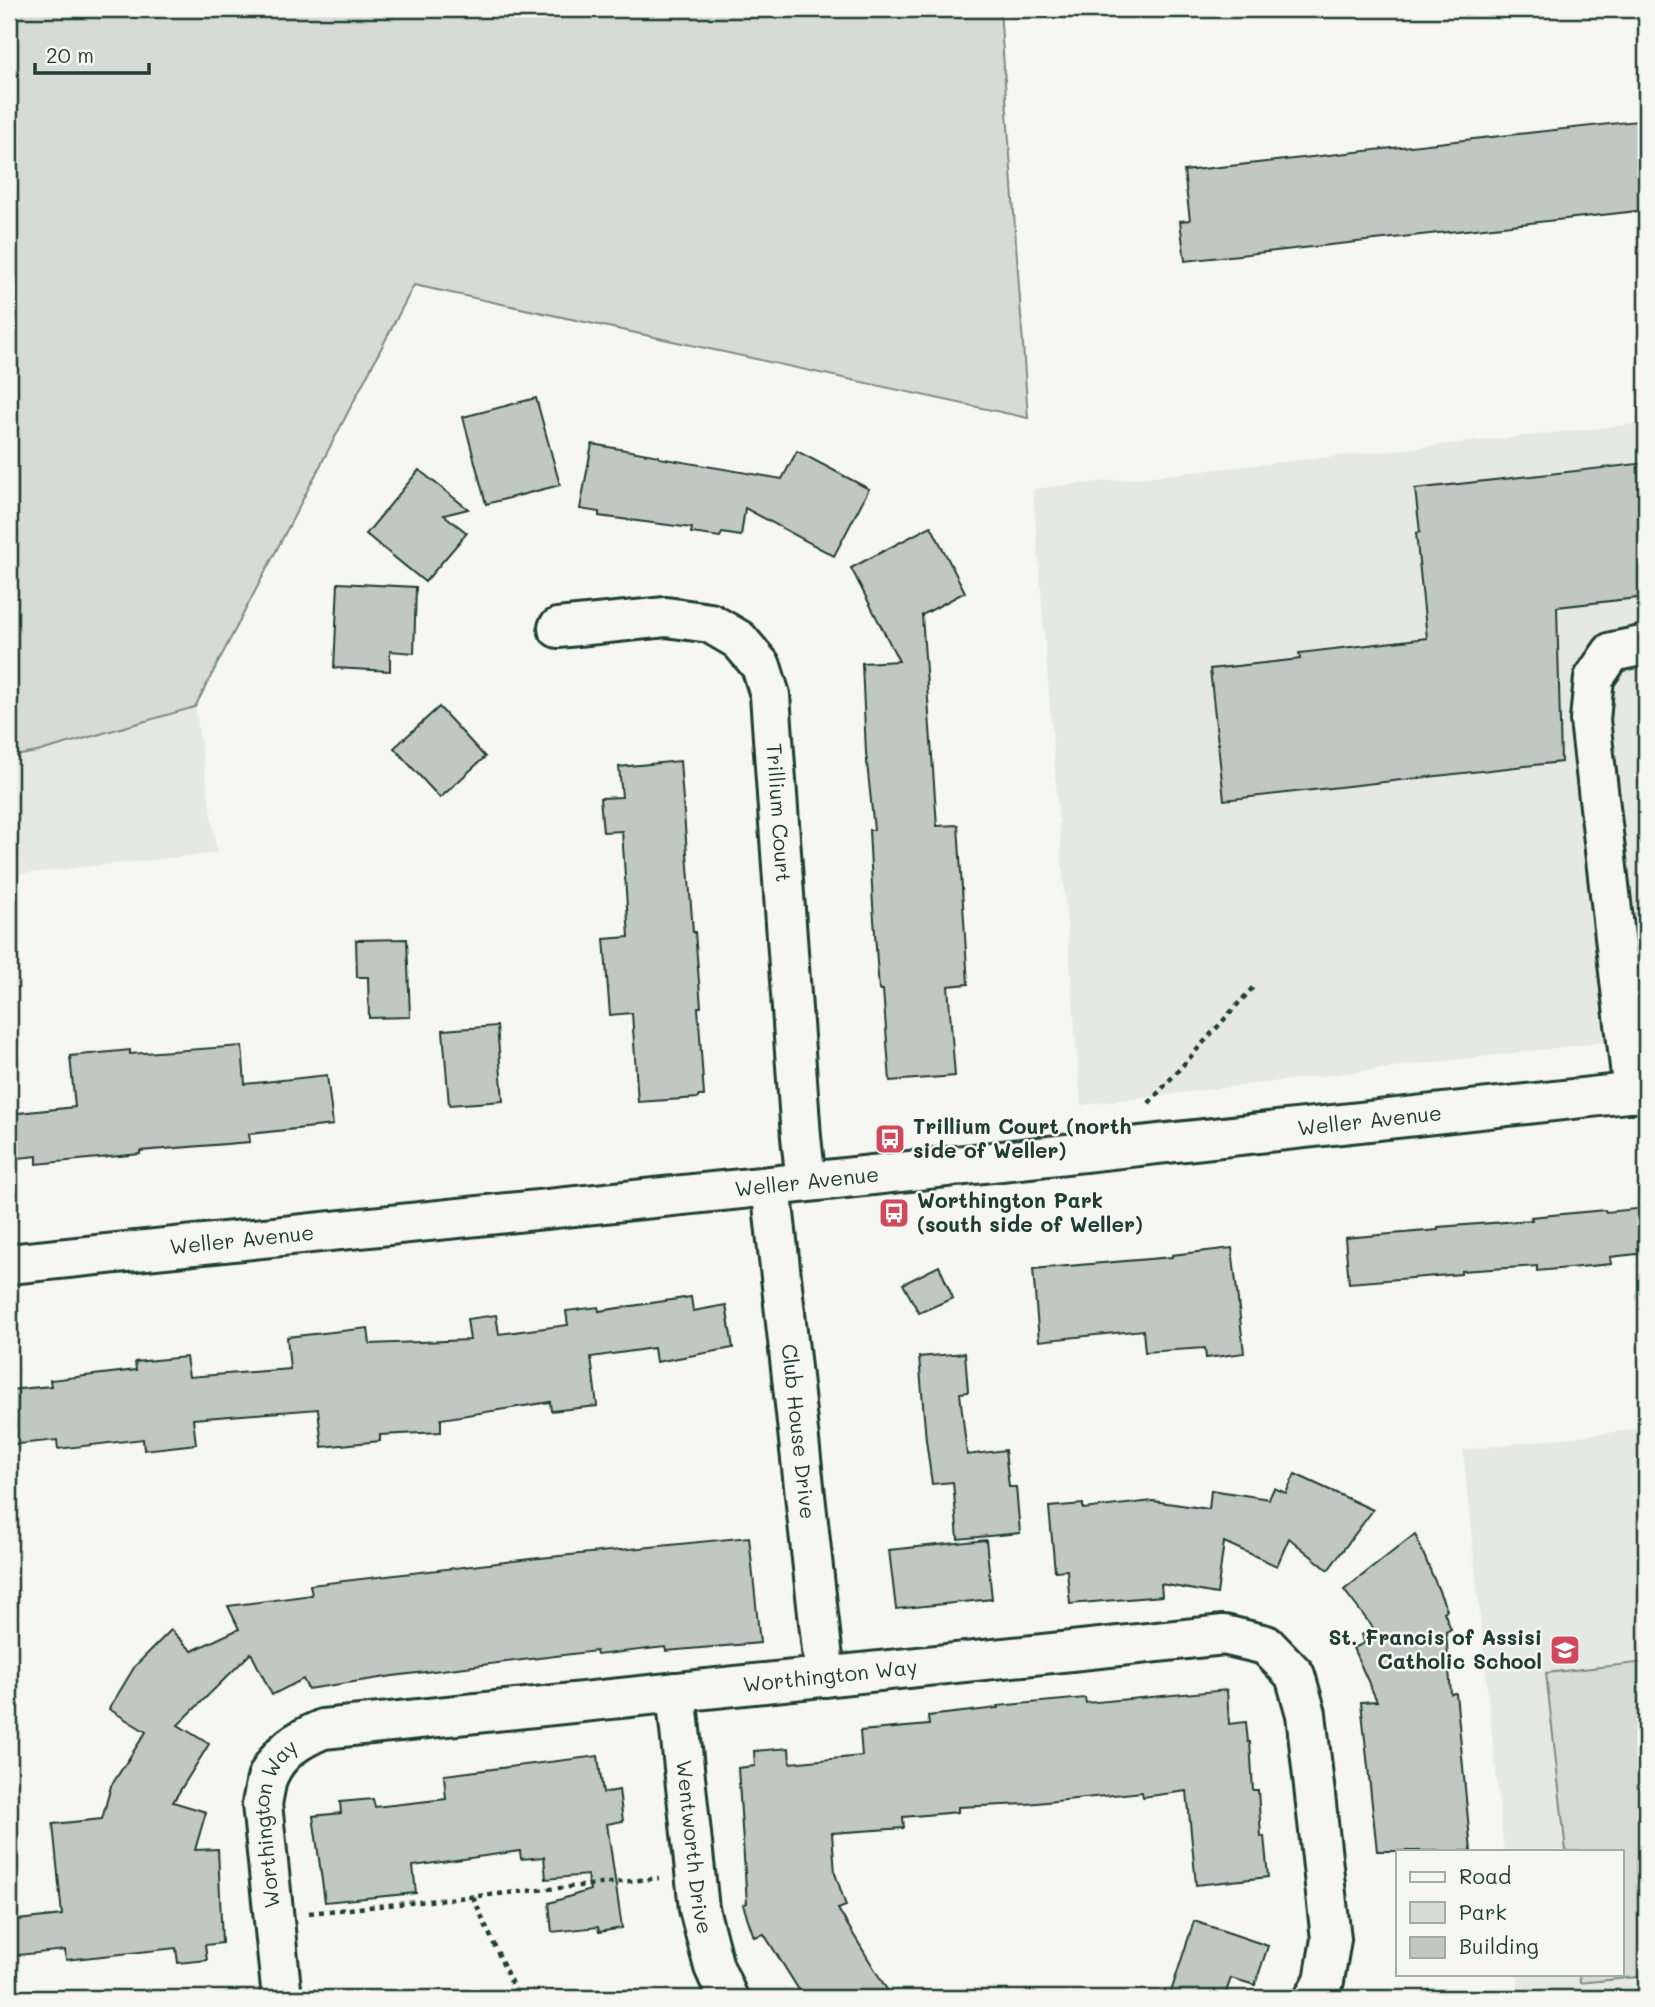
<svg xmlns="http://www.w3.org/2000/svg" width="1655" height="2007" font-family="Mali,sans-serif">
  <rect width="100%" height="100%" fill="#f6f6f2"/>
  <filter id="ink" filterUnits="userSpaceOnUse"><feTurbulence type="fractalNoise" baseFrequency=".0143" numOctaves="2"/><feDisplacementMap in="SourceGraphic" scale="14" xChannelSelector="R" yChannelSelector="G"/><feConvolveMatrix kernelMatrix="1 2 1 2 8 2 1 2 1" color-interpolation-filters="sRGB"/></filter>
  <g filter="url(#ink)">
    <g fill="#e6e8e4">
      <path d="M1646,423V1037L1081,1105L1033,489Z"/>
      <path d="M195,707L217,853L9,875V754Z"/>
      <path d="M1646,1428V1998H1519L1517,1974H1622V1851H1504L1463,1450Z"/>
    </g>
    <g fill="#d6dbd6" stroke="#7a8c85" stroke-width="2">
      <path d="M9,9H1000L1028,418L414,285L195,707L37,752L9,757Z"/>
      <path d="M1646,1662V1976L1580,1983L1579,1974H1622V1851H1566L1546,1673Z"/>
    </g>
    <g fill="#c1c8c3" stroke="#1f3d34" stroke-width="2">
      <path d="M1646,120V210L1185,261L1180,221L1190,220L1184,171Z"/>
      <path d="M536,398L560,485L486,504L463,417Z"/>
      <path d="M592,444L659,456V458L782,479L797,451L869,489L834,556L745,508L741,536L722,533L720,537L691,533L692,528L599,516V512L580,509Z"/>
      <path d="M1646,463V597L1557,607L1561,762L1224,800L1210,669L1300,659L1299,653L1427,638L1416,533L1420,532L1415,489Z"/>
      <path d="M419,470L468,509L444,515L467,533L425,582L366,534Z"/>
      <path d="M931,526L965,592L922,615L937,826L958,825L968,984L948,986L955,1076L890,1081L883,990H879L873,905L869,830H874L866,753L862,663L899,661L851,568Z"/>
      <path d="M338,583L416,587L414,653L390,651V671L334,668Z"/>
      <path d="M439,707L485,757L440,798L394,748Z"/>
      <path d="M680,761L693,932H695L701,1007H698L704,1096H698V1098L638,1102L632,1013L610,1015L604,939L629,937L622,831L603,832L600,798L622,797L619,767Z"/>
      <path d="M407,939L410,1017L369,1018L368,977H357L356,940Z"/>
      <path d="M497,1026L503,1101L449,1105L443,1030Z"/>
      <path d="M242,1046L245,1084L327,1075L333,1125L249,1134L250,1142L140,1151V1154L37,1164V1156L9,1159V1114L75,1107L70,1056L130,1050V1054Z"/>
      <path d="M1646,1208V1253L1610,1257L1611,1264L1537,1271V1266L1461,1271V1274L1349,1283L1345,1238L1438,1230V1227L1532,1220L1531,1217L1605,1210L1606,1212Z"/>
      <path d="M1232,1248L1244,1353L1206,1358L1205,1348L1145,1352L1143,1330L1039,1341L1033,1269L1172,1257V1255Z"/>
      <path d="M939,1266L953,1298L919,1313L903,1284Z"/>
      <path d="M691,1297L693,1311L726,1305L733,1348L656,1362L654,1348L591,1357L597,1406L551,1411L550,1402L441,1419V1432L380,1435V1441L322,1447L318,1409L193,1419L196,1444L144,1450L143,1439L58,1449L57,1440L9,1445V1390L51,1386L50,1380L136,1370L135,1362L186,1357L189,1377L290,1369L287,1337L368,1328L370,1344L470,1340L467,1319L496,1315L499,1334L568,1325L566,1311L598,1307L599,1311Z"/>
      <path d="M965,1353L968,1392L960,1393L967,1455L1005,1450L1009,1487H1016L1020,1533L958,1539L953,1482L932,1484L926,1440L919,1357Z"/>
      <path d="M1295,1474L1373,1510L1328,1570L1289,1538L1277,1566L1224,1542L1217,1594L1161,1584L1162,1596L1070,1604L1067,1570L1055,1571L1049,1507L1083,1504V1509L1153,1501L1209,1509L1211,1490L1269,1499L1274,1488L1286,1493Z"/>
      <path d="M1415,1534L1447,1610L1444,1612L1451,1629L1446,1632L1451,1694L1456,1693L1471,1851H1377L1361,1702L1377,1701L1353,1648L1365,1643L1361,1635L1374,1629L1344,1590Z"/>
      <path d="M749,1537L760,1643L666,1651L665,1647L597,1655L596,1651L393,1676L308,1689L303,1679L272,1695L251,1653L178,1725L209,1744L173,1802L206,1812L195,1850L218,1849L222,1943L205,1945L207,1960L178,1963L176,1948L66,1960L65,1950L9,1956V1921L62,1915L53,1824L102,1819L111,1786L146,1732L109,1709L135,1666L171,1630L192,1651L239,1629L228,1606L312,1595L310,1585L530,1559Z"/>
      <path d="M986,1540L992,1599L896,1609L889,1550Z"/>
      <path d="M1227,1690L1229,1724L1246,1722L1248,1742H1250L1253,1790H1258L1261,1837L1264,1836L1268,1877L1196,1885L1187,1791L1143,1797L1142,1792L1027,1804L958,1807V1812L903,1817L904,1828L832,1833L835,1873L846,1906L838,1909L892,1998H804L764,1934L754,1937L743,1905L747,1903L738,1768L755,1766L754,1751L789,1748L790,1763L862,1756L860,1731L929,1725L928,1716L998,1708L997,1706L1085,1698L1086,1703Z"/>
      <path d="M598,1756L603,1793L619,1790L623,1821L607,1824L622,1928L599,1932L598,1927L552,1932L549,1903L590,1890L587,1875L546,1879L544,1857L521,1859L520,1851L413,1866L416,1893L325,1902L313,1816L341,1813L340,1802L373,1799L375,1807L446,1799L444,1775Z"/>
      <path d="M1194,1921L1268,1946L1255,1985L1231,1978L1224,1998H1169Z"/>
    </g>
    <g fill="none" stroke-linecap="round" stroke-linejoin="round">
      <g stroke="#1f3d34" stroke-width="44">
        <g id="minor">
          <path id="s1" d="M558,628L666,617L710,623L739,640L761,666L770,695L801,1137L806,1182"/>
          <path d="M1633,1093L1590,720L1594,678L1612,652L1646,645"/>
          <path id="s2" d="M771,1186L825,1677"/>
          <path id="s3" d="M9,1264L771,1186L1646,1091"/>
          <path id="s4" d="M676,1692L699,1909L714,1967L728,1998"/>
          <path id="s5" d="M282,1998L262,1804C264,1795 265,1785 268,1776C279,1751 299,1739 323,1729L1224,1635L1266,1645L1295,1675L1306,1714L1331,1939L1324,1981L1314,1998"/>
        </g>
      </g>
      <g stroke="#1f3d34" stroke-width="4.5" stroke-dasharray="5 5" stroke-linecap="butt">
        <path d="M1639,795L1646,805"/>
        <path d="M1149,1103L1256,984"/>
        <path d="M473,1897L518,1998"/>
        <path d="M309,1913L659,1878"/>
      </g>
      <use href="#minor" stroke="#f6f6f2" stroke-width="38"/>
    </g>
  </g>
  <defs>
    <g id="bus-square" transform="scale(1.575)"><rect x="-9" y="-9" width="18" height="18" rx="4" fill="#d1495b" stroke="#f6f6f2"/><path d="M-5-6H5V4H4V6H2V4H-2V6H-4V4H-5ZM-3.5-4V0h7V-4ZM-3.5 1.2v1.5H-2V1.2ZM2 1.2v1.5H3.5V1.2Z" fill="#fff"/></g>
    <g id="school-square" transform="scale(1.575)"><rect x="-9" y="-9" width="18" height="18" rx="4" fill="#d1495b" stroke="#f6f6f2"/><path d="M0-5L7-2L0 1L-7-2ZM-4 1L0 2.5L4 1V4Q0 6-4 4Z" fill="#fff"/></g>
  </defs>
  <g fill-rule="evenodd">
    <use href="#bus-square" x="890" y="1139"/>
    <use href="#bus-square" x="894" y="1213"/>
    <use href="#school-square" x="1565" y="1650"/>
  </g>
  <g text-anchor="middle" stroke-width="5" stroke-linejoin="round" paint-order="stroke">
    <g font-size="21" fill="#1f3d34" stroke="#f6f6f2">
      <text dy="7" stroke="none"><textPath href="#s1" startOffset="369">Trillium Court</textPath></text>
      <text dy="7" stroke="none"><textPath href="#s3" startOffset="1368">Weller Avenue</textPath></text>
      <text dy="7" stroke="none"><textPath href="#s3" startOffset="802">Weller Avenue</textPath></text>
      <text dy="7" stroke="none"><textPath href="#s3" startOffset="234">Weller Avenue</textPath></text>
      <text dy="7" stroke="none"><textPath href="#s2" startOffset="247">Club House Drive</textPath></text>
      <text dy="7" stroke="none"><textPath href="#s5" startOffset="808">Worthington Way</textPath></text>
      <text dy="7" stroke="none"><textPath href="#s5" startOffset="178">Worthington Way</textPath></text>
      <text dy="7" stroke="none"><textPath href="#s4" startOffset="156">Wentworth Drive</textPath></text>
    </g>
    <g font-size="21" font-weight="bold" fill="#1f3d34" stroke="#f6f6f2" text-anchor="start">
      <text x="913" y="1134">Trillium Court (north<tspan x="913" dy="24">side of Weller)</tspan></text>
      <text x="917" y="1208">Worthington Park<tspan x="917" dy="24">(south side of Weller)</tspan></text>
      <text x="1542" y="1645" text-anchor="end">St. Francis of Assisi<tspan x="1542" dy="24">Catholic School</tspan></text>
    </g>
  </g>
  <rect width="1655" height="2007" fill="none" stroke="#f6f6f2" stroke-width="35"/>
  <rect x="18" y="18" width="1620" height="1972" fill="none" stroke="#1f3d34" stroke-width="2.5" filter="url(#ink)"/>
  <rect x="1396" y="1850" width="228" height="126" fill="#f6f6f2" stroke="#a0aca6" stroke-width="2"/>
  <rect x="1410" y="1872" width="35" height="10" fill="#f6f6f2" stroke="#a0aca6" stroke-width="2"/>
  <text x="1459" y="1884" font-size="21" fill="#1f3d34">Road</text>
  <rect x="1410" y="1902" width="35" height="21" fill="#d6dbd6" stroke="#a0aca6" stroke-width="2"/>
  <text x="1459" y="1920" font-size="21" fill="#1f3d34">Park</text>
  <rect x="1410" y="1937" width="35" height="21" fill="#c1c8c3" stroke="#a0aca6" stroke-width="2"/>
  <text x="1459" y="1954" font-size="21" fill="#1f3d34">Building</text>
  <path d="M35 63v10h114v-10" fill="none" stroke="#1f3d34" stroke-width="3.5"/>
  <text x="46" y="63" font-size="21" fill="#1f3d34" stroke="#f6f6f2" stroke-width="5" paint-order="stroke">20 m</text>
</svg>
